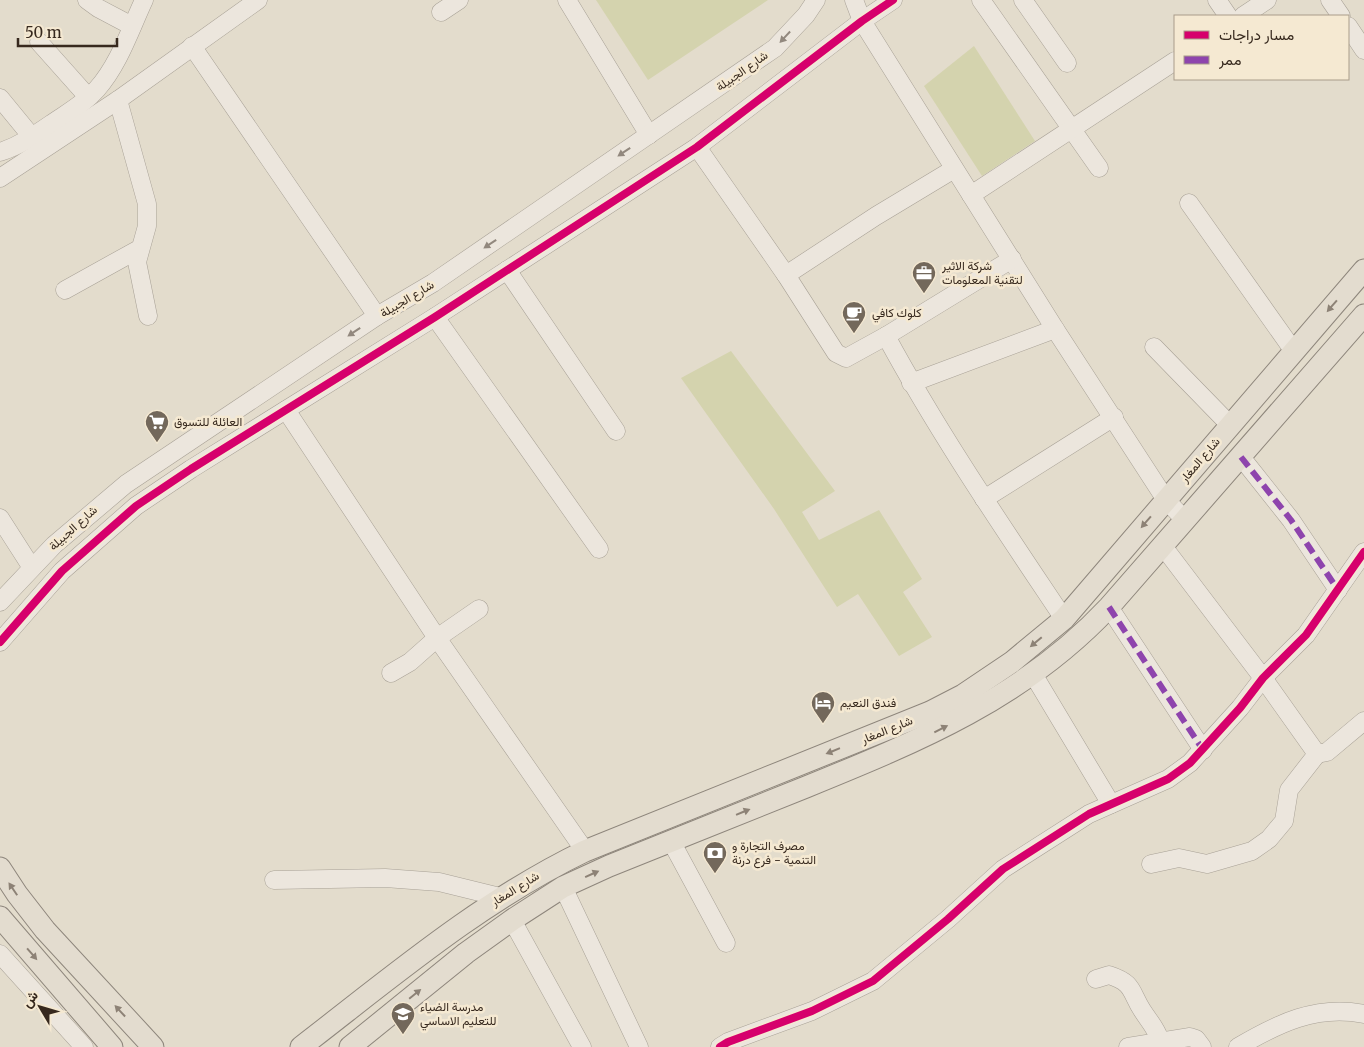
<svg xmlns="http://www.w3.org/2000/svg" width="1364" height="1047" font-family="Merriweather,Vazirmatn,serif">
  <rect width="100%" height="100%" fill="#e3dccc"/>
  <g fill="#d4d3ae">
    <path d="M596,0H768L648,80Z"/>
    <path d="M974,46L1035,141L982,176L924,86Z"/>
    <path d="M731,351L835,491L802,512L819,540L879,510L922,579L903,592L932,637L899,656L858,594L837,607L774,509L681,378Z"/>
  </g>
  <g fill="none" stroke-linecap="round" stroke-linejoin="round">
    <g stroke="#a8a196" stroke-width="19">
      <g id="minor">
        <path d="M87,0L98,8L132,26"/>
        <path d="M567,0L649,135"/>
        <path d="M854,0L862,21L1055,329L1166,500L1185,520"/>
        <path d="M981,0L1099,168"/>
        <path d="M1023,0L1067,63"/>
        <path d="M1217,0L1228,16"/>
        <path d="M1330,0L1341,16"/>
        <path d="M441,12L459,0"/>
        <path d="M1243,16L1267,0"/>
        <path d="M1348,26L1364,50"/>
        <path d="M39,42L88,97"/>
        <path d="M192,46L377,316"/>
        <path d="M0,98L32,137"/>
        <path d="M118,100L147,204V226L137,262L148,316"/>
        <path d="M697,147L786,275L836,353L846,358L886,336L1012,259"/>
        <path d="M0,152C19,146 35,135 51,124C67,113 84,104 97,89C119,64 130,30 144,0"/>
        <path d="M0,178L118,100L258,0"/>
        <path d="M971,195L1175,61"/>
        <path d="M1189,203L1293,350"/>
        <path d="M507,270L616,431"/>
        <path d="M786,275L876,216L954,169"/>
        <path d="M65,290L139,249"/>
        <path d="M435,317L599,549"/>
        <path d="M886,336C939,434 1002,526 1064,619"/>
        <path d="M1154,347L1230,425"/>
        <path d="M911,383L1055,329"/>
        <path d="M286,410L437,638L585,851"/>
        <path d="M1241,457L1291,520L1338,590"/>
        <path d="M984,499L1114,417"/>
        <path d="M0,518L32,568"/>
        <path d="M1162,545L1263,678L1317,754L1327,752L1364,721"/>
        <path d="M0,602L54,545L126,484L377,316L433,283L775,48L806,15L816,0"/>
        <path d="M1109,607L1203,750"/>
        <path d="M0,642L62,571L136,506L191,469L435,317L697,147L862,21L893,0"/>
        <path d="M391,673L410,662L437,638L479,609"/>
        <path d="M1033,674L1111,804"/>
        <path d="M671,841L726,943"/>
        <path d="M1151,864L1179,858L1207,864L1252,851L1269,839L1284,821L1289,790L1317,754"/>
        <path d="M274,880L385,878L439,882L500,897"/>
        <path d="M563,887L639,1047"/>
        <path d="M512,920L582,1047"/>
        <path d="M0,954L84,1047"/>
        <path d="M1096,979L1109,975C1134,983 1130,991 1142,1010C1149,1021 1156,1028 1160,1040L1153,1047"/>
        <path d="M720,1047L728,1042L812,1011L873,981L948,919L1003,869L1089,814L1168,779L1190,763L1240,708L1263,678L1306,635L1364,552"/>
        <path d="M1128,1047L1190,1037L1196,1039L1202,1047"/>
        <path d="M1238,1047C1277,1024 1317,1004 1364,1014"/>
      </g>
    </g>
    <g stroke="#8e867c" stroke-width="23">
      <g id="major">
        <path d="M0,868L17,894L45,930L153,1047"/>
        <path d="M0,917L112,1047"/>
        <path d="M301,1047C392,977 481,901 585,851L930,712L963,695L1012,662L1064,619L1364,270"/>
        <path d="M350,1047L466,953L512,920L563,887L609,866C675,840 740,813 806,787C919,741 1024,698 1109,607L1364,315"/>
      </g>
    </g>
    <use href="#minor" stroke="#ece6dd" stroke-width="18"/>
    <use href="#major" stroke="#e3dccf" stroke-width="21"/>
    <g stroke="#8e44ad" stroke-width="6" stroke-dasharray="12 6" stroke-linecap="butt">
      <path d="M1241,457L1291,520L1338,590"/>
      <path d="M1109,607L1203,750"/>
    </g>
    <g stroke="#f5e9d2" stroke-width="11">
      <g id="cycleway">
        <path d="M0,642L62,571L136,506L191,469L435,317L697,147L862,21L893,0"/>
        <path d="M720,1047L728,1042L812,1011L873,981L948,919L1003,869L1089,814L1168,779L1190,763L1240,708L1263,678L1306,635L1364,552"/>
      </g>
    </g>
    <use href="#cycleway" stroke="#d6006c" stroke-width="8"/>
  </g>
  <defs><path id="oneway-solid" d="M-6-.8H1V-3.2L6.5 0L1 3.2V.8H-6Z" transform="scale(1.25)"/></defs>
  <g fill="#92887e">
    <use href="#oneway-solid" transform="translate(785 37) rotate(133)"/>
    <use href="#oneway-solid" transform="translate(624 152) rotate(146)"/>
    <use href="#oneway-solid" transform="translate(490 244) rotate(146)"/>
    <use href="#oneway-solid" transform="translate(354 332) rotate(146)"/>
  </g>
  <g fill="#8d8276">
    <use href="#oneway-solid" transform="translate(1332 306) rotate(131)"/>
    <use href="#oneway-solid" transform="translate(1146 522) rotate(131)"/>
    <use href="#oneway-solid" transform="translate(1036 642) rotate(140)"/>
    <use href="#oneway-solid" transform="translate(941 729) rotate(-27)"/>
    <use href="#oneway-solid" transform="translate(833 751) rotate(158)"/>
    <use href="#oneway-solid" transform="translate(743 812) rotate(-22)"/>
    <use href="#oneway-solid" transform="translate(592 874) rotate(-24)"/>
    <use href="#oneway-solid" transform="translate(13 889) rotate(-124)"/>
    <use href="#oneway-solid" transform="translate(32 954) rotate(49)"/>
    <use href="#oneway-solid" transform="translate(415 994) rotate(-39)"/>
    <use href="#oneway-solid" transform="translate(120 1011) rotate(-133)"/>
  </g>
  <defs>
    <g id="office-pin" transform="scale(1.25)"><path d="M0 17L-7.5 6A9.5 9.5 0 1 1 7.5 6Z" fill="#73685b" stroke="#f5e9d2"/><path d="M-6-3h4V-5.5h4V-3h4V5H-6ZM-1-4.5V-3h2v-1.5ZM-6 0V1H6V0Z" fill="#fff"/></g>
    <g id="cafe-pin" transform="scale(1.25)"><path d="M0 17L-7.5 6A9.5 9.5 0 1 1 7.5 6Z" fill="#73685b" stroke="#f5e9d2"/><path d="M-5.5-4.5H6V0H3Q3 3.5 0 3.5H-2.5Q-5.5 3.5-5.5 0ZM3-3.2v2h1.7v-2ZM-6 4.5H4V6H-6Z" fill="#fff"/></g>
    <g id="supermarket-pin" transform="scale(1.25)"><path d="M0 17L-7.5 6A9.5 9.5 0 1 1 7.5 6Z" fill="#73685b" stroke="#f5e9d2"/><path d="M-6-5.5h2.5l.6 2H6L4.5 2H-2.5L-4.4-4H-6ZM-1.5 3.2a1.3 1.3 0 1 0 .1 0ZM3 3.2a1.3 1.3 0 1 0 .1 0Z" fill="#fff"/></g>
    <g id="hotel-pin" transform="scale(1.25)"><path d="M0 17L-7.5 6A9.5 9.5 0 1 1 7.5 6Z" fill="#73685b" stroke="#f5e9d2"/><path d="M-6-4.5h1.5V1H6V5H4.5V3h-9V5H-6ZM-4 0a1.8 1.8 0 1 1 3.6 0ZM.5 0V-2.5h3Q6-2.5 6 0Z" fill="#fff"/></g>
    <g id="bank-pin" transform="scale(1.25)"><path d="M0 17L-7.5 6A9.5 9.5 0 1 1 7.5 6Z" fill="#73685b" stroke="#f5e9d2"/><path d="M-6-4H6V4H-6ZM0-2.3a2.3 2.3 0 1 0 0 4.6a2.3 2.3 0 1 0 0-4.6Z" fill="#fff"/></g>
    <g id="school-pin" transform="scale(1.25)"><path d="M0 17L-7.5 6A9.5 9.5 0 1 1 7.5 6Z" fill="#73685b" stroke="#f5e9d2"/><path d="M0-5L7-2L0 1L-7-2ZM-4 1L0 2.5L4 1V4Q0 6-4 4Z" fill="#fff"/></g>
  </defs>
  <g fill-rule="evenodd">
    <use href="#office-pin" x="924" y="273"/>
    <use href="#cafe-pin" x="854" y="313"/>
    <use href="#supermarket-pin" x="157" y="422"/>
    <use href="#hotel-pin" x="823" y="703"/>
    <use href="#bank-pin" x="715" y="853"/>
    <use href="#school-pin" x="403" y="1014"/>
  </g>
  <g text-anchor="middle" stroke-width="5" stroke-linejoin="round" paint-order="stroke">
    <g font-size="12" fill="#37291e" stroke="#f5e9d2">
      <text transform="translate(742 71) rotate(-35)" y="4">شارع الجبيلة</text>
      <text transform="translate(407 299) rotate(-31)" y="4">شارع الجبيلة</text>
      <text transform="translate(1200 460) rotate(-50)" y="4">شارع المغار</text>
      <text transform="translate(73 528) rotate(-42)" y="4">شارع الجبيلة</text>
      <text transform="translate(887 730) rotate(-22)" y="4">شارع المغار</text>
      <text transform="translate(515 889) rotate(-32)" y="4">شارع المغار</text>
    </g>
    <g font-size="12" fill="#37291e" stroke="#f5e9d2" text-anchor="start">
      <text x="942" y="270">شركة الاثير<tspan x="942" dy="14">لتقنية المعلومات</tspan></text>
      <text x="872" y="317">كلوك كافي</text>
      <text x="174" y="426">العائلة للتسوق</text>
      <text x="840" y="707">فندق النعيم</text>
      <text x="732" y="850">مصرف التجارة و<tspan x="732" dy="14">التنمية - فرع درنة</tspan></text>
      <text x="420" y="1011">مدرسة الضياء<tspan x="420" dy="14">للتعليم الاساسي</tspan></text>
    </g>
  </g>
  <rect x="1174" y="15" width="175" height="65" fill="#f5e9d2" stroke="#a99c8a"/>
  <rect x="1184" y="31" width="25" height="8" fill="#d6006c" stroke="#a99c8a"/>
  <text x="1219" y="40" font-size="15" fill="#37291e">مسار دراجات</text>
  <rect x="1184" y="56" width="25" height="8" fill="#8e44ad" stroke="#a99c8a"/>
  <text x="1219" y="65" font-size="15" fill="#37291e">ممر</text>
  <g transform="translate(40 1007) rotate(308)" stroke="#f5e9d2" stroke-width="4" paint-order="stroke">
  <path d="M0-4L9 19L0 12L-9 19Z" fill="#37291e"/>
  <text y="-8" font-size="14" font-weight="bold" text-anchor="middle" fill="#37291e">ش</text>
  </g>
  <path d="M18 38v8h99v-8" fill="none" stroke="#37291e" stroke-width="2.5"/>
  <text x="25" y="38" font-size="15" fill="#37291e" stroke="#f5e9d2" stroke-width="4" paint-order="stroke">50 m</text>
</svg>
